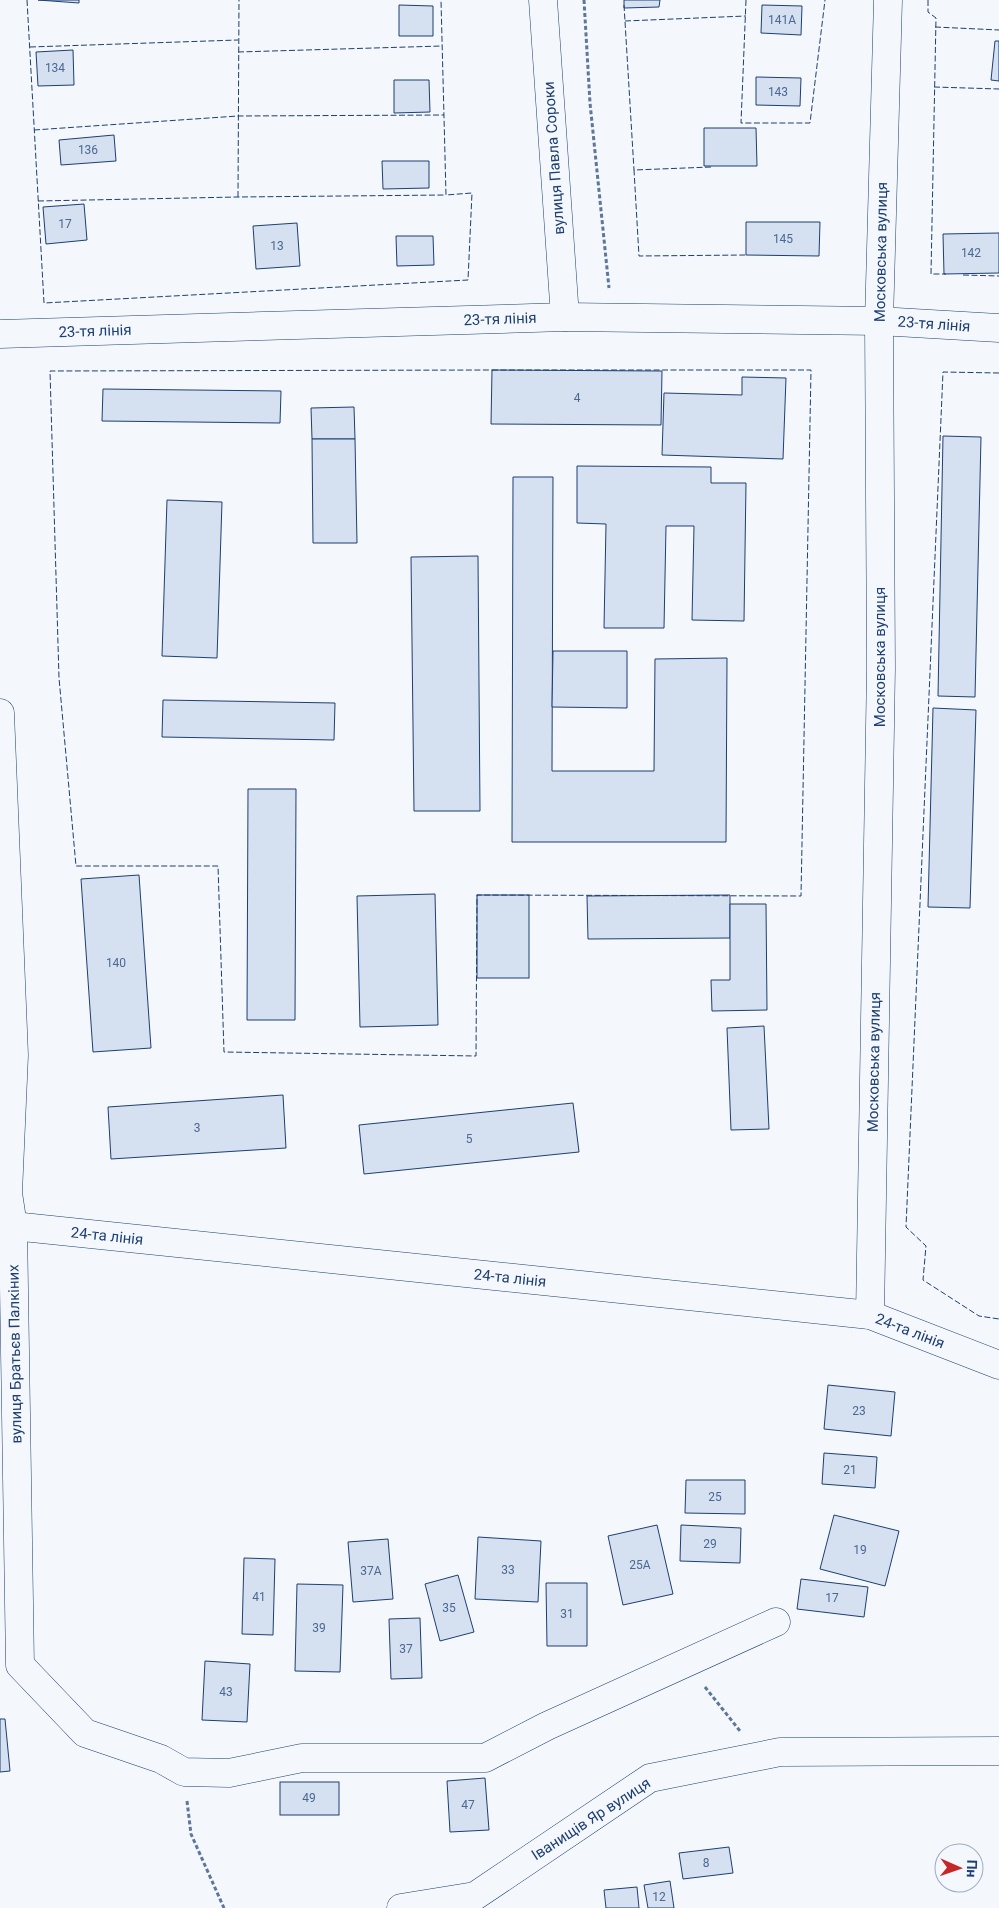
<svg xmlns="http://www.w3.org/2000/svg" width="999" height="1908" font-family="Roboto,sans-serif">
  <rect width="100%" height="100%" fill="#f4f7fb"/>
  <g fill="#d5e0f0" stroke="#1d3f73">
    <path d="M38,0H79V3Z"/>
    <path d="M624,0H660L659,7L624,8Z"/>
    <path d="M399,5L433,6V36H399Z"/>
    <path d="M762,5L802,6L801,35L761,33Z"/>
    <path d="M995,41H999V81L991,80Z"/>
    <path d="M73,50L74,85L38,86L36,52Z"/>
    <path d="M756,77L801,78L800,106L756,105Z"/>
    <path d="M394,80H429L430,112L394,113Z"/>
    <path d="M704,128H756L757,166H704Z"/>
    <path d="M114,135L116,161L61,165L59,140Z"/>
    <path d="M382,161H429V188L383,189Z"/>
    <path d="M84,204L87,240L46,244L43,207Z"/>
    <path d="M746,222H820L819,256L746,255Z"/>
    <path d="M297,223L300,266L256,269L253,226Z"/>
    <path d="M999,233V273L944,274L943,234Z"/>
    <path d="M396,236H433L434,265L397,266Z"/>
    <path d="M492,370L662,371L661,425L491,424Z"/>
    <path d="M742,377L786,378L783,459L662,455L664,393L742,395Z"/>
    <path d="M103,389L281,391L280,423L102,421Z"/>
    <path d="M354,407L355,439H312L311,408Z"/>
    <path d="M943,436L981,437L975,697L938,696Z"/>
    <path d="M312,439H355L357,543H313Z"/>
    <path d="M577,466L711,467V483H746L744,621L692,620L694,526H666L664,628H604L606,524L577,523Z"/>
    <path d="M513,477H553L552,771H654L655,659L727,658L726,842H512Z"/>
    <path d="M167,500L222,502L217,658L162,656Z"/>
    <path d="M478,556L480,811H414L411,557Z"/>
    <path d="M553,651H627V708L552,707Z"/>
    <path d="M163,700L335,703L334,740L162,737Z"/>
    <path d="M933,708L976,710L970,908L928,907Z"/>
    <path d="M248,789H296L295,1020H247Z"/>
    <path d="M139,875L151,1048L93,1052L81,879Z"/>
    <path d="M435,894L438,1025L360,1027L357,896Z"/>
    <rect x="477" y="895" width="52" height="83"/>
    <path d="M730,895V938L588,939L587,896Z"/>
    <path d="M730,904H766L767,1010L712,1011L711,980H730Z"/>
    <path d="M764,1026L769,1129L731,1130L727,1028Z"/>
    <path d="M283,1095L286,1148L111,1159L108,1107Z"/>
    <path d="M573,1103L579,1152L364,1174L359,1125Z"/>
    <path d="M828,1385L895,1392L891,1436L824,1429Z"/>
    <path d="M824,1453L877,1457L875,1488L822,1484Z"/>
    <path d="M686,1480H745V1514L685,1513Z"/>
    <path d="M834,1515L899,1531L885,1586L820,1569Z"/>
    <path d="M657,1525L673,1594L623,1605L608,1536Z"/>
    <path d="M681,1525L741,1528L740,1563L680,1561Z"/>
    <path d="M478,1537L541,1541L538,1602L475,1599Z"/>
    <path d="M388,1539L393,1599L353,1602L348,1542Z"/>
    <path d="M244,1558L275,1559L273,1635L242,1634Z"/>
    <path d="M458,1575L474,1632L440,1641L425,1584Z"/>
    <path d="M801,1579L868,1587L864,1617L797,1609Z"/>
    <path d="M546,1583H587V1646H547Z"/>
    <path d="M297,1584L343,1585L340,1672L295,1671Z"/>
    <path d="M420,1618L422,1678L391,1679L389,1619Z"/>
    <path d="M205,1661L250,1664L247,1722L202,1720Z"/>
    <path d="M0,1719H5L10,1771L0,1772Z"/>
    <path d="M485,1778L489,1830L450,1832L447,1781Z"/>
    <rect x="280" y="1782" width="59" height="33"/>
    <path d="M729,1847L733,1873L683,1879L679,1853Z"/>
    <path d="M670,1881L674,1908H648L644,1885Z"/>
    <path d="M637,1887L639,1908H606L604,1890Z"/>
  </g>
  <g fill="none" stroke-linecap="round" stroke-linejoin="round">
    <g stroke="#1d3f73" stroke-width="29">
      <g id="minor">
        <path d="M543,0L565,317"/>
        <path d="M0,334L565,317L879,321L999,328"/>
        <path d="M0,713L14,1055L8,1193L13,1226L20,1665L85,1733L161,1759L184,1772L229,1773L302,1758H485L547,1726L776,1622"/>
        <path d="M13,1226L870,1315L999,1365"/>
        <path d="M870,1315L881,668L879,321L888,0"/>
        <path d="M401,1908L475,1896L650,1778L780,1752L999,1751"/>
      </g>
    </g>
    <g stroke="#5e769c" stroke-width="3" stroke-dasharray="4 2.5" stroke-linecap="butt">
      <path d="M584,0L590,103L609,288"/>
      <path d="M705,1687L740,1731"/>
      <path d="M187,1801L191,1834L224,1908"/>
    </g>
    <use href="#minor" stroke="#f4f7fb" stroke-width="28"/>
    <g stroke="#1d3f73" stroke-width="1" stroke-dasharray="6 2.5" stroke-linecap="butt">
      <path d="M27,0L44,303L468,280L472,193L446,195L441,0"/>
      <path d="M746,0L741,123H810L825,0"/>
      <path d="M928,0V12L936,18L931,274H946"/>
      <path d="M624,5L634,170"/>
      <path d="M625,21L746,16"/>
      <path d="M935,27L999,30"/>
      <path d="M30,47L238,40"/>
      <path d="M238,52L442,46"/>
      <path d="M934,87L999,89"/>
      <path d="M34,130L238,116L444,115"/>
      <path d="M711,167L634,170L639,256L746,255"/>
      <path d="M238,197L239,0"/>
      <path d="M38,201L238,197L446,195"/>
      <path d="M963,275L999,276"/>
      <path d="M492,370H811L801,896L477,895L476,1056L224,1052L218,866H76L59,678L50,371Z"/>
      <path d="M999,373L943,372L906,1227L926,1246L923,1280L979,1316L999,1319"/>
    </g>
  </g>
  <g text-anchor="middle" stroke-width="4" stroke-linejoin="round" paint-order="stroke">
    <g font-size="12" fill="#4b6792">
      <text x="782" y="24">141А</text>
      <text x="55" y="72">134</text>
      <text x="778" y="96">143</text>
      <text x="88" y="154">136</text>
      <text x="65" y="228">17</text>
      <text x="783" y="243">145</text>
      <text x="277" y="250">13</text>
      <text x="971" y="257">142</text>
      <text x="577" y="402">4</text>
      <text x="116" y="967">140</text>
      <text x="197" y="1132">3</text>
      <text x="469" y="1143">5</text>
      <text x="859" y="1415">23</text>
      <text x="850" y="1474">21</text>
      <text x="715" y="1501">25</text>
      <text x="710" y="1548">29</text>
      <text x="860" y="1554">19</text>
      <text x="640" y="1569">25А</text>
      <text x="508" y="1574">33</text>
      <text x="371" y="1575">37А</text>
      <text x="259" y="1601">41</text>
      <text x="832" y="1602">17</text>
      <text x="449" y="1612">35</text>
      <text x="567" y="1618">31</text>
      <text x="319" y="1632">39</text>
      <text x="406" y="1653">37</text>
      <text x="226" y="1696">43</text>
      <text x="309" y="1802">49</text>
      <text x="468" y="1809">47</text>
      <text x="706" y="1867">8</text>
      <text x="659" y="1901">12</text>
    </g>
    <g font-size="15" fill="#1d3f73" stroke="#f4f7fb">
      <text transform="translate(554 158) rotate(-94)" y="5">вулиця Павла Сороки</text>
      <text transform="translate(881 252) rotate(-89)" y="5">Московська вулиця</text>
      <text transform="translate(500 319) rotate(-2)" y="5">23-тя лінія</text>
      <text transform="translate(934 324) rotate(4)" y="5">23-тя лінія</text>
      <text transform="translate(95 331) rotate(-2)" y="5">23-тя лінія</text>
      <text transform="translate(880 657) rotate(-90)" y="5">Московська вулиця</text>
      <text transform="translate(874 1062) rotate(-89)" y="5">Московська вулиця</text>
      <text transform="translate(107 1236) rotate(6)" y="5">24-та лінія</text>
      <text transform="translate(510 1278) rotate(6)" y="5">24-та лінія</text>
      <text transform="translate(910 1331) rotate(21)" y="5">24-та лінія</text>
      <text transform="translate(15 1354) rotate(-91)" y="5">вулиця Братьєв Палкіних</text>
      <text transform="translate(591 1819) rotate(-33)" y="5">Іванищів Яр вулиця</text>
    </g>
  </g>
  <g transform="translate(959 1868) rotate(92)"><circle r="24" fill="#f4f7fb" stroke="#9eadc5"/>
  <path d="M0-4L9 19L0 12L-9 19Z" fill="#c62828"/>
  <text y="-8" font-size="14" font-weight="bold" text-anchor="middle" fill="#1d3f73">Пн</text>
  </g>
</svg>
